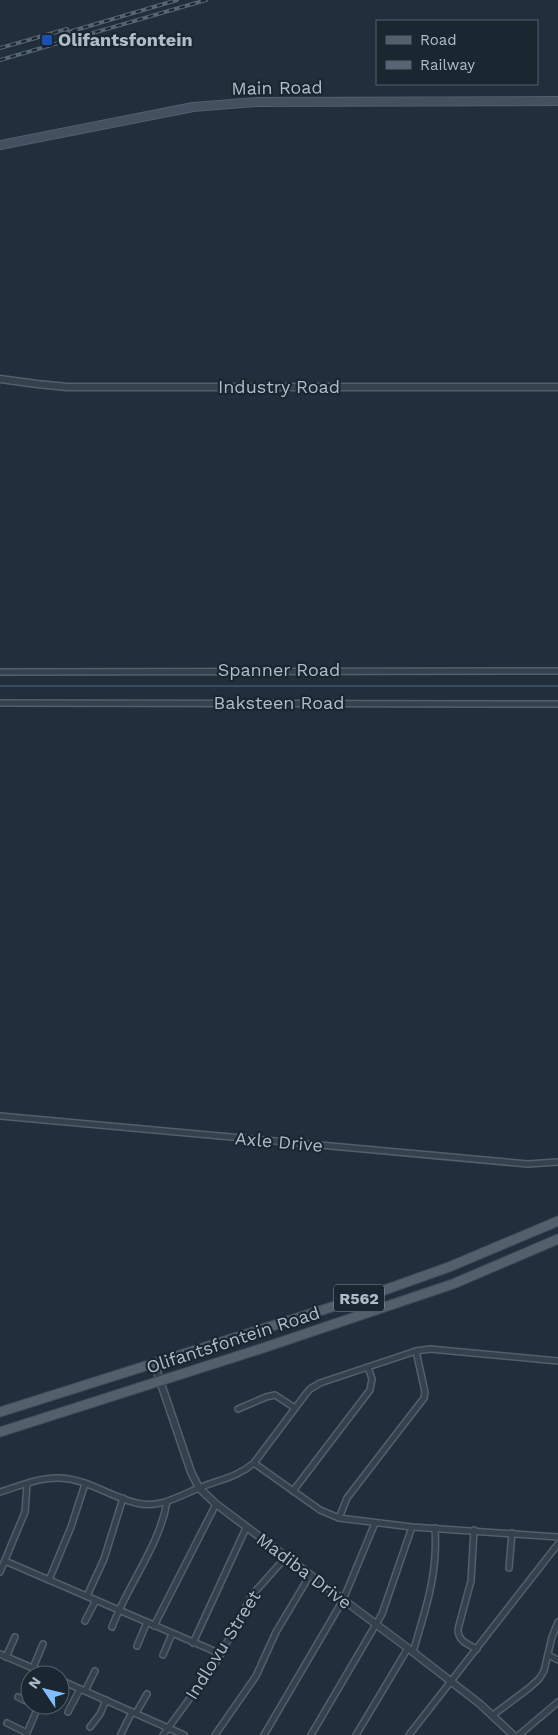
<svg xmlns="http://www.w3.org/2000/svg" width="558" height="1735" font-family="'Work Sans',sans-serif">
  <rect width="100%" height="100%" fill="#212f3c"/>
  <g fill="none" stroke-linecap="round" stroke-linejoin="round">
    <path stroke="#344d64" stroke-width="2" d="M0,686H558"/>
    <g stroke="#535f69" stroke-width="8">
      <g id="minor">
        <path d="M0,672L558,671"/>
        <path d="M0,703L558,704"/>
        <path d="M0,1116L528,1164L558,1162"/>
        <path d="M238,1409L266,1397L275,1395L295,1408"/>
        <path d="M254,1463L320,1510L339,1518L412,1527L558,1537"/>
        <path d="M293,1491L370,1390L372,1379L368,1367"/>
        <path d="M0,1492C19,1486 40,1477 60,1478C87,1479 111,1497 136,1503C159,1509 179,1496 199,1488C220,1479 236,1478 254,1463L305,1395L310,1389L320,1383L416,1351L430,1349L558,1361"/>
        <path d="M339,1518L347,1498L424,1398L425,1392L416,1351"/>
        <path d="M474,1530L471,1581L458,1629C458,1641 467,1644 477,1649"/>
        <path d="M5,1561L221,1654"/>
        <path d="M509,1568L512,1533"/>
        <path d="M0,1572L25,1512L27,1484"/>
        <path d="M49,1580L71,1527L85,1484"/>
        <path d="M87,1596L104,1559L123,1498"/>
        <path d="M85,1621L96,1600"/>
        <path d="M154,1626L216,1504"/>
        <path d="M112,1627C128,1584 159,1547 167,1502"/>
        <path d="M193,1643L246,1528"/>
        <path d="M137,1646L147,1622"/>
        <path d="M413,1652C426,1607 438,1575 435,1528"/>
        <path d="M0,1654L49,1675"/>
        <path d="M163,1655L172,1634"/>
        <path d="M548,1655L558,1660"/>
        <path d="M6,1657L15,1637"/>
        <path d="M33,1668L43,1644"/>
        <path d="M60,1680L184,1735"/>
        <path d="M85,1691L95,1671"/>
        <path d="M18,1697L30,1703"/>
        <path d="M68,1712L80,1689"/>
        <path d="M136,1713L147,1694"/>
        <path d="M493,1715L529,1688L539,1679L544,1671L552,1637L558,1622"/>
        <path d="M7,1723L27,1733"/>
        <path d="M90,1727L100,1714L106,1700"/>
        <path d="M121,1734L132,1712"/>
        <path d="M26,1735L39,1705"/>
        <path d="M163,1735L217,1661L252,1595L286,1557"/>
        <path d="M215,1735L256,1676L276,1632L310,1575"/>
        <path d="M264,1735L343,1600L375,1523"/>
        <path d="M311,1735L382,1614L412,1527"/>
        <path d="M356,1735L408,1648"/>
        <path d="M409,1735L558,1544"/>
        <path d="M519,1735L558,1702"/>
      </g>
    </g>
    <g stroke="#535f69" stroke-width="9">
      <g id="tertiary">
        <path d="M0,379L37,384L67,387H558"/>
        <path d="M154,1363L191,1472L199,1488L216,1504L413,1652L480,1704L513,1735"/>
      </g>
    </g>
    <g stroke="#535f69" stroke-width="10">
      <path id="secondary" d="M0,145L193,107L257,102L558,101"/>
    </g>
    <g stroke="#3e4a55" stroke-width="11">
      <g id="primary">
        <path d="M0,1412L376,1293L449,1267L558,1221"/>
        <path d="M0,1432L263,1348L453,1284L558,1239"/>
      </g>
    </g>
    <use href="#minor" stroke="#35414c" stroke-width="5"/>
    <use href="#tertiary" stroke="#35414c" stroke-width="6"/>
    <use href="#secondary" stroke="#42505f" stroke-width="8"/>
    <use href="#primary" stroke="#53606c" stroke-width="9"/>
    <g stroke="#566573" stroke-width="4">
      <g id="rail">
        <path d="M62,34L177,0"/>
        <path d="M0,48L67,29"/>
        <path d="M0,60L206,0"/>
      </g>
    </g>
    <use href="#rail" stroke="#1a2630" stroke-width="2" stroke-dasharray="5.5" stroke-linecap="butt"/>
  </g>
  <rect fill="#1a4fb4" stroke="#1a2630" stroke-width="2" x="41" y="34" width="12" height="12" rx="2.5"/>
  <g text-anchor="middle" stroke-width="4.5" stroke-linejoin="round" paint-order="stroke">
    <rect fill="#1a2630" stroke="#838f9a" stroke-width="1" x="334" y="1284.5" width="50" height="27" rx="4"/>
    <g font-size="16" font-weight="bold" fill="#b0bcc8">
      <text x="359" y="1304">R562</text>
    </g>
    <g font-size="18" font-weight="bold" fill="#b0bcc8" stroke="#1a2630" text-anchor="start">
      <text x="58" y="46">Olifantsfontein</text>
    </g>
    <g font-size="18" fill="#b0bcc8" stroke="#1a2630">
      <text transform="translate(277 88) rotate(-1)" y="6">Main Road</text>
      <text x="279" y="393">Industry Road</text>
      <text x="279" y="676">Spanner Road</text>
      <text x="279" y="709">Baksteen Road</text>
      <text transform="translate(279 1142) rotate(5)" y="6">Axle Drive</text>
      <text transform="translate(233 1340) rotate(-18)" y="6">Olifantsfontein Road</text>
      <text transform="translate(304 1571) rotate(37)" y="6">Madiba Drive</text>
      <text transform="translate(223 1645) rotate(-58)" y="6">Indlovu Street</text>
    </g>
  </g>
  <rect x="376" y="20" width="162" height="65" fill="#1a2630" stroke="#56626d"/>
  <rect x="386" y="36" width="25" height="8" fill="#53606c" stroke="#56626d"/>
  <text x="420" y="45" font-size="15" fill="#b0bcc8">Road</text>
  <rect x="386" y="61" width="25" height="8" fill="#566573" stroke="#56626d"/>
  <text x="420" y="70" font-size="15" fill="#b0bcc8">Railway</text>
  <g transform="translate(45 1690) rotate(305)"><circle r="24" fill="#1a2630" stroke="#56626d"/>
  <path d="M0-4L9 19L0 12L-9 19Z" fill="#80befd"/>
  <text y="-8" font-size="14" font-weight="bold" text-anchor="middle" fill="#b0bcc8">N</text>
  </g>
</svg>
